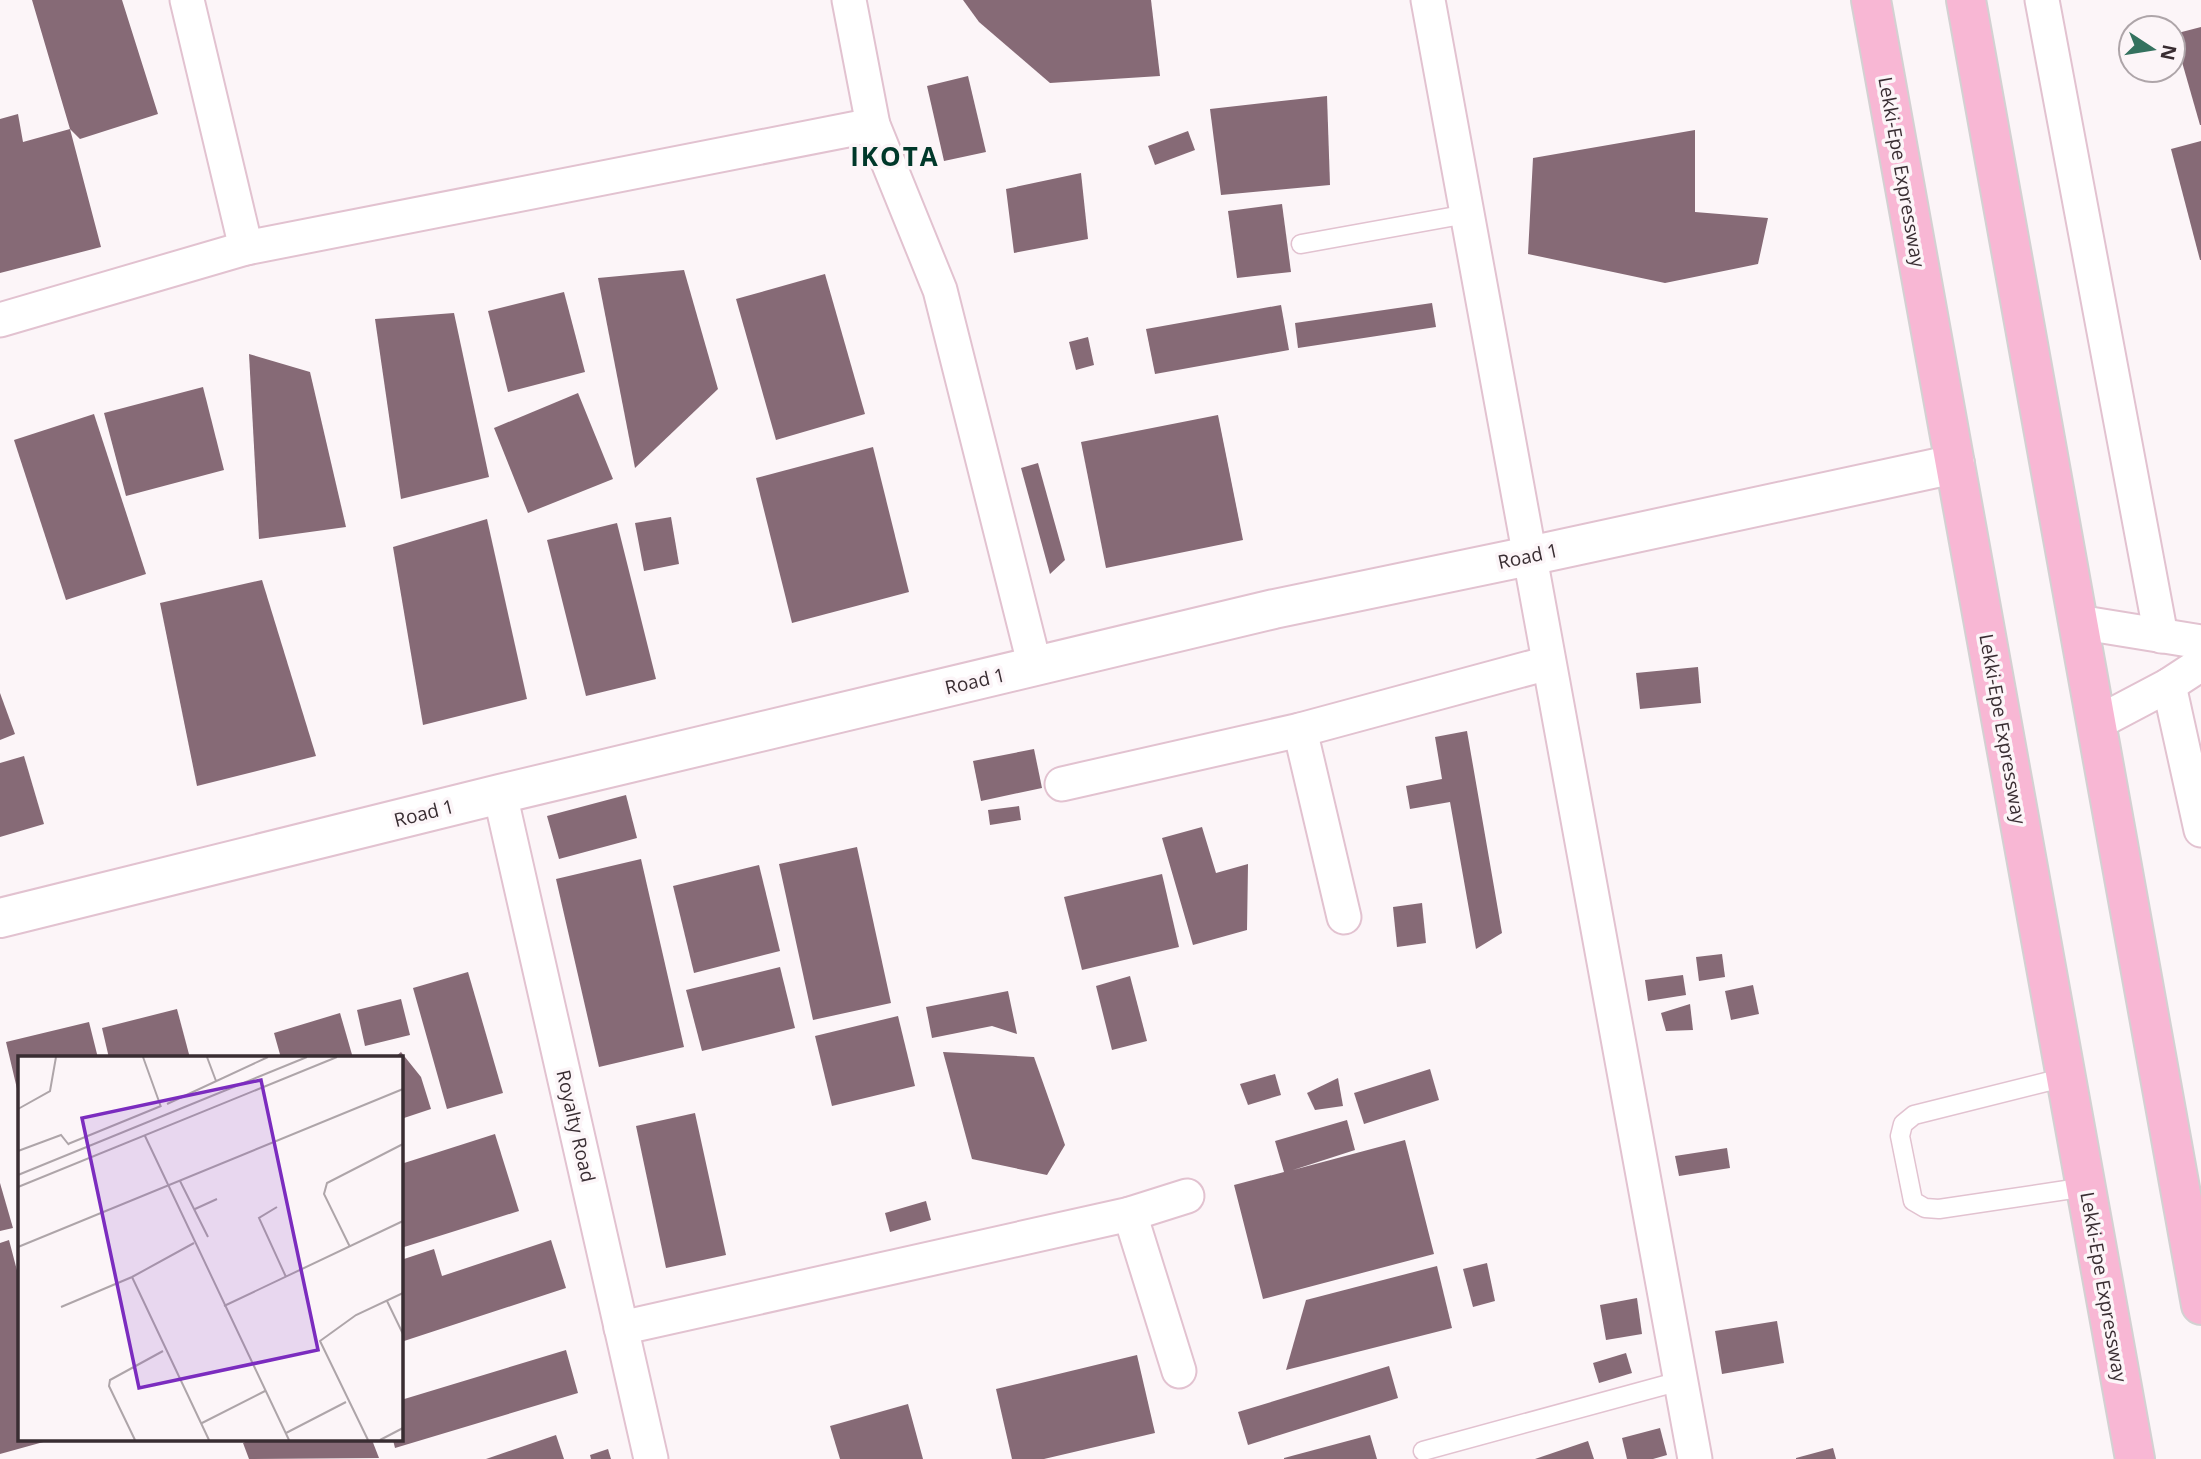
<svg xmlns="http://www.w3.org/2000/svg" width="2201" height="1459" font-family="'Open Sans',sans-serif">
  <rect width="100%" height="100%" fill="#fcf5f8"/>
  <g fill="#866a76">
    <path d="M32,0H122L158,114L80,139L70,129L101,247L0,273V119L18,114L23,142L70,129Z"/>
    <path d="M963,0H1151L1160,76L1050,83L979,22Z"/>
    <path d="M2201,27V125H2200L2174,34Z"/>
    <path d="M968,76L986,152L944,161L927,86Z"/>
    <path d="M1327,96L1330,185L1221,195L1210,109Z"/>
    <path d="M1695,130V212L1768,218L1758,264L1665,283L1528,254L1533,158Z"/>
    <path d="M1188,131L1195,150L1155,165L1148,146Z"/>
    <path d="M2201,141V260H2200L2171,149Z"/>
    <path d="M1081,173L1088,239L1014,253L1006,189Z"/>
    <path d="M1282,204L1291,272L1237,278L1228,211Z"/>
    <path d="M684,270L718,389L635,468L598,278Z"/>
    <path d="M825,274L865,414L776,440L736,299Z"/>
    <path d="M564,292L585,372L508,392L488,311Z"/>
    <path d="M1432,303L1436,327L1298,348L1295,323Z"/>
    <path d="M1281,305L1289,350L1155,374L1146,329Z"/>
    <path d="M454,313L489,477L401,499L375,319Z"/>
    <path d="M1088,337L1094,365L1076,370L1069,342Z"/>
    <path d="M249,354L310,372L346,527L259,539Z"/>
    <path d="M203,387L224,470L126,496L104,413Z"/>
    <path d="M578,393L613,479L528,513L494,428Z"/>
    <path d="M94,414L146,574L66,600L14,440Z"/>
    <path d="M1218,415L1243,540L1106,568L1081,442Z"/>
    <path d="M873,447L909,592L792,623L756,478Z"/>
    <path d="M1038,463L1065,560L1050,574L1021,468Z"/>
    <path d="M671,517L679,564L644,571L635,523Z"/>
    <path d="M487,519L527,699L423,725L393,547Z"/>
    <path d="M617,523L656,679L586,696L547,540Z"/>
    <path d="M262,580L316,756L197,786L160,603Z"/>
    <path d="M1698,667L1701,703L1640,709L1636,673Z"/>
    <path d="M0,693L15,734L0,740Z"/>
    <path d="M1467,731L1502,933L1476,949L1450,802L1410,809L1406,786L1442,779L1435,737Z"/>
    <path d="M1034,749L1042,788L981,801L973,761Z"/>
    <path d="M24,756L44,824L0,837V763Z"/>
    <path d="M626,795L637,838L559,859L547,816Z"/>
    <path d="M1019,806L1021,820L990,825L988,810Z"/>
    <path d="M1202,827L1216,873L1248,864L1247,930L1193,945L1162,838Z"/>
    <path d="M857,847L891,1003L813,1020L779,864Z"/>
    <path d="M641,859L684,1047L599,1067L556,879Z"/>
    <path d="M759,865L780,951L694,973L673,886Z"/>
    <path d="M1162,874L1179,947L1082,970L1064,897Z"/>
    <path d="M1422,903L1426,943L1397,947L1393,907Z"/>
    <path d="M1722,954L1725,977L1699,981L1696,957Z"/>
    <path d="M780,967L795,1028L702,1051L686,990Z"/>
    <path d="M468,972L503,1093L447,1109L413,988Z"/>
    <path d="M1683,975L1686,995L1648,1001L1645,980Z"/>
    <path d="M1130,976L1147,1041L1112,1050L1096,986Z"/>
    <path d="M1753,985L1759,1014L1731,1020L1725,991Z"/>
    <path d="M1008,991L1017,1034L992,1026L932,1038L926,1007Z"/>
    <path d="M401,999L410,1035L365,1046L357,1010Z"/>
    <path d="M1690,1004L1693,1030L1666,1031L1661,1013Z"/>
    <path d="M177,1009L190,1058H109L102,1028Z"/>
    <path d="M340,1013L353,1058H281L274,1033Z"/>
    <path d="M898,1016L915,1086L832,1106L815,1036Z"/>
    <path d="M89,1022L98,1058H19L18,1093L6,1042Z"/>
    <path d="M401,1052L421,1077L431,1109L401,1119V1058H394Z"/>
    <path d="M943,1052L1034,1057L1065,1145L1047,1175L972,1159Z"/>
    <path d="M1430,1069L1439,1100L1364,1124L1354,1093Z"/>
    <path d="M1275,1074L1281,1095L1248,1105L1240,1084Z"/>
    <path d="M1338,1078L1343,1106L1315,1110L1307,1093Z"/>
    <path d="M695,1113L726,1255L666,1268L636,1126Z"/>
    <path d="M1347,1120L1355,1150L1293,1170L1405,1140L1434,1254L1263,1299L1234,1185L1284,1172L1275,1141Z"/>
    <path d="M495,1134L519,1211L401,1248V1164Z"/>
    <path d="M1727,1148L1730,1168L1679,1176L1675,1156Z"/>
    <path d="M0,1183L13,1228L0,1231Z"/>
    <path d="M926,1201L931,1220L890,1232L885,1213Z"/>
    <path d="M9,1240L19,1278V1440L47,1441L0,1454V1243Z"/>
    <path d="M551,1240L566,1288L401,1342V1260L434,1249L442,1276Z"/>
    <path d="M1487,1263L1495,1301L1473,1307L1463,1269Z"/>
    <path d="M1437,1266L1452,1328L1286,1370L1306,1300Z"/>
    <path d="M1637,1298L1642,1334L1606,1340L1600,1305Z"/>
    <path d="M1777,1321L1784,1363L1722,1374L1715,1331Z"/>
    <path d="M566,1350L578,1393L395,1448L393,1440H401V1400Z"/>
    <path d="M1626,1353L1632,1373L1599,1383L1593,1363Z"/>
    <path d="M1137,1355L1155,1433L1044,1459H1012L996,1389Z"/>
    <path d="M1389,1366L1398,1398L1248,1445L1238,1412Z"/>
    <path d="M908,1404L923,1459H840L830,1426Z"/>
    <path d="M1660,1428L1667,1455L1653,1459H1627L1622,1438Z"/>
    <path d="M556,1435L564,1459H486Z"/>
    <path d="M1370,1435L1377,1459H1284V1458Z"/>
    <path d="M250,1440H372L379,1458L249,1459L243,1443Z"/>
    <path d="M1588,1441L1594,1459H1535Z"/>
    <path d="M1833,1448L1836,1459H1796V1458Z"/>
    <path d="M608,1449L611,1459H591L590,1455Z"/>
  </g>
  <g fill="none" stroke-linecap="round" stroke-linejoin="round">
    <g stroke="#e2c2d0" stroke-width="21">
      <g id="service">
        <path d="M1301,244L1467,214"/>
        <path d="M2066,1077L1914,1115L1903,1124L1900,1136L1913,1201L1925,1208L1939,1209L2086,1187"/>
        <path d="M1423,1451L1680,1381"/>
      </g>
    </g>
    <g stroke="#e2c2d0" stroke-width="37">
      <g id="minor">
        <path d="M187,0L246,248"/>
        <path d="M849,0L873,125L940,290L1035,667"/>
        <path d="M1428,0L1695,1459"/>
        <path d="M2042,0L2161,636"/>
        <path d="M0,320L246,248L873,125"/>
        <path d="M2078,622L2201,642"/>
        <path d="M2169,685L2201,830"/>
        <path d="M2097,723L2169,685L2201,664"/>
        <path d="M1300,730L1344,917"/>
        <path d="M1062,784L1300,730L1548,663"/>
        <path d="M500,794L651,1459"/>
        <path d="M1130,1214L1187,1196"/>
        <path d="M621,1328L1130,1214L1179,1371"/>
      </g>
    </g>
    <g stroke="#e2c2d0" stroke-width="42">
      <path id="tertiary" d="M0,918L500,794L1274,609L1529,556L1955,464"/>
    </g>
    <g stroke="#d3d1d2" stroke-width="42">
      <g id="trunk">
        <path d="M1871,0L2135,1459"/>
        <path d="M1966,0L2201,1305"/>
      </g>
    </g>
    <use href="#service" stroke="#fff" stroke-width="18"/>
    <use href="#minor" stroke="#fff" stroke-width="33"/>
    <use href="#tertiary" stroke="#fff" stroke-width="38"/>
    <use href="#trunk" stroke="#f8b7d4" stroke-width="38"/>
  </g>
  <g text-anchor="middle" stroke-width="7" stroke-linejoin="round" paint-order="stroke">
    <g font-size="19" fill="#392d32" stroke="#fcf5f8">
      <text transform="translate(1902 172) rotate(80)" y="7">Lekki-Epe Expressway</text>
      <text transform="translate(1528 556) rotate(-12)" y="7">Road 1</text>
      <text transform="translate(975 681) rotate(-13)" y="7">Road 1</text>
      <text transform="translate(2003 729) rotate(80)" y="7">Lekki-Epe Expressway</text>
      <text transform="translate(424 813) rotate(-14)" y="7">Road 1</text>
      <text transform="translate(576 1126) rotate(77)" y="7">Royalty Road</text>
      <text transform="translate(2104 1287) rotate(80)" y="7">Lekki-Epe Expressway</text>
    </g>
    <g font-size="26" font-weight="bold" letter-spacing="2" fill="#00382a" stroke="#fcf5f8">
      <text x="895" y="166">IKOTA</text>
    </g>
  </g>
  <g transform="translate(18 1056)">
    <rect width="385" height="385" fill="#fcf5f8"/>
    <path fill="none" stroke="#aea5a9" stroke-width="2" d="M125,1L143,51M189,1L198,25M149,48L250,1M0,53L32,35L38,1M127,80L271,384M50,88L143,50M0,95L43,79L51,89M0,119L289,1M162,125L190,181M0,131L319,1M259,151L241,162L268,221M177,153L199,143M0,191L385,33M332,191L306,138L309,127L385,88M114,221L191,384M369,245L385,278M206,250L385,165M43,251L114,221L176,187M184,367L247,335M268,377L328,346M117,384L91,330L92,324L145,295M350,384L302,285L338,259L385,237M362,384L385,372"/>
    <path fill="#7b2cbf" fill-opacity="0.15" stroke="#7b2cbf" stroke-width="3.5" d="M243,24L300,294L121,332L64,62Z"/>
    <rect width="385" height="385" fill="none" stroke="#392d32" stroke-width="3.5"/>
  </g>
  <g transform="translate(2152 49) rotate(102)"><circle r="33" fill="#fcf5f8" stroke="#aea5a9" stroke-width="2"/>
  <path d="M0-5L12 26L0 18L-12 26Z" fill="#34725f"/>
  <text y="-10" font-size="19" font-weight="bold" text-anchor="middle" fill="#392d32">N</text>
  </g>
</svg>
